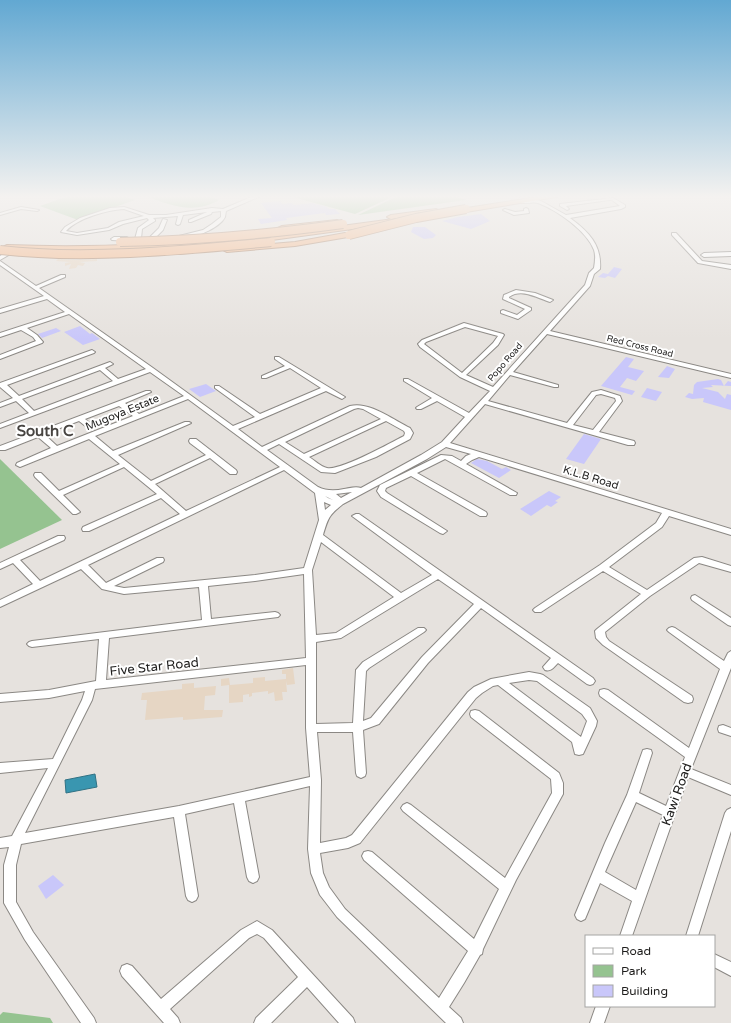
<svg xmlns="http://www.w3.org/2000/svg" width="731" height="1023" font-family="'Varela Round',sans-serif">
  <rect width="100%" height="100%" fill="#e6e2de"/>
  <g fill="#e6d6c4">
    <path d="M58,259L77,260L97,259V261L79,262L85,263L83,266L78,265L76,268L69,269L71,264L65,266V263L71,262L56,261Z"/>
    <path d="M293,668L295,684L287,685L286,681L287,692H282L283,700L275,701L274,692L268,694V691L252,693V696L249,697V694L243,695V702L229,703V685L221,686V679L229,678L230,685L253,683V678L265,677V681L286,679V674H282V670Z"/>
    <path d="M194,683V688L216,686L215,695L205,696L204,710H223L222,717L183,720V717L145,720L147,700H141L142,693L182,689V684Z"/>
  </g>
  <g fill="#95c390">
    <path d="M71,195H122L135,200L78,220L40,206Z"/>
    <path d="M148,195H216L212,197L219,200C193,215 171,205 145,196Z"/>
    <path d="M387,195L392,197L355,214L289,196Z"/>
    <path d="M400,195H452L466,200L358,215Z"/>
    <path d="M0,459L62,520L0,549Z"/>
    <path d="M3,1012L50,1018L53,1023H0V1015Z"/>
  </g>
  <path fill="#3996b0" stroke="#317284" d="M95,774L97,787L66,793L65,780Z"/>
  <g fill="#c9c7fa">
    <path d="M280,201L282,204L292,203L294,205L312,203L327,207L329,209H335L340,214L326,215L325,213L286,218L287,220L261,224L258,219L272,218L261,203Z"/>
    <path d="M481,214L490,221L471,229L442,221L458,217Z"/>
    <path d="M413,227H425L436,235L433,238L424,239L411,232Z"/>
    <path d="M614,267L622,269L615,278L608,276L605,278L598,277L603,273L608,274Z"/>
    <path d="M80,326L90,334L92,333L100,339L83,345L64,332Z"/>
    <path d="M56,328L61,331L42,338L38,334Z"/>
    <path d="M626,357L634,359L628,367L644,371L636,381L627,378L620,387L635,391L632,395L601,386Z"/>
    <path d="M667,366L675,369L669,378L658,377Z"/>
    <path d="M718,379L721,380L724,386L728,381L731,382V386L711,385L713,387L702,388L718,392L725,399L727,394L731,395V410L703,402L704,398L692,399L685,397L689,393L693,394L694,385L697,382Z"/>
    <path d="M206,384L216,391L200,397L189,389Z"/>
    <path d="M647,388L662,392L656,401L641,397Z"/>
    <path d="M584,434L601,439L584,464L566,459Z"/>
    <path d="M477,459L487,461L502,469L506,467L511,470L499,478L471,463Z"/>
    <path d="M549,491L561,497L555,501L558,502L551,507L547,505L531,516L520,509Z"/>
    <path d="M53,875L64,885L46,899L38,886Z"/>
  </g>
  <g fill="none" stroke-linecap="round" stroke-linejoin="round">
    <g stroke="#8b8884" stroke-width="2">
      <g id="minor">
        <path d="M256,195H263L226,211C226,211 225,217 225,217C220,228 189,242 179,236L203,230L212,224L221,217V211L212,212L211,214L191,222H189V220L207,212L183,215L180,224L178,225L176,224L178,216L153,218L155,220V221L142,229L141,239L138,241L135,239L138,228L149,220L147,218L123,224L109,230L77,235L61,232L65,227L80,218L110,208L124,207L149,215H166L212,208L223,209ZM124,209L144,216L119,222L108,228L77,233L66,231C78,218 107,210 124,209Z"/>
        <path d="M517,195H522L519,197Z"/>
        <path d="M613,198L625,205V207L621,209L570,218C588,231 602,245 600,269L594,274L590,286L550,331L731,374V378L547,334L513,372L558,385V387H554L510,375L488,401L567,423L592,392L601,390L620,396L622,401L599,432L634,441L635,443L634,445H628L485,404L450,443L731,529V535L669,516L662,527L609,567L647,590L694,558L702,557L731,566V572L699,563L650,596L605,632L606,637L609,641L692,696L693,699L692,702L688,703L684,702L603,645L596,638L595,631L597,629L641,594L603,571L541,612H535L533,610L535,608L600,565L656,523L662,513L479,457L472,460L466,464L517,493L516,495H510L445,459L417,473L486,512L487,514L486,516H480L411,476L386,488L385,491L387,493L447,531L443,534L440,533L381,497L377,491L380,485L441,455L452,456L461,461L466,456L471,454L446,447L427,459L343,504C329,515 328,518 323,535L401,593L432,575L352,516L356,514H359L593,678L595,681L593,684L590,685L587,684L558,663C554,667 551,672 545,670L543,667L551,658L481,608L428,663L379,724L363,730L366,773L365,776L361,778L357,776L356,773L353,732H317L321,780L320,843L346,838L352,835L468,692L474,687L491,679L529,672L540,674L543,675L590,708L597,721L596,726L583,754L579,755L575,754L572,742L498,685L493,686L482,693L476,698L360,843L348,848L320,853L323,873L329,887L345,909L439,998L468,951L364,860L362,856L364,852L368,851L372,852L474,939L499,889L403,811L401,808L403,805L407,803L411,805L505,878L552,793L551,779L471,717L470,714L471,711L475,710L479,711L559,773L563,783V794L516,880L483,949L482,954L480,955L464,983L449,1007L461,1018L463,1023H446L337,917L320,895L311,873L308,849L310,786L245,801L259,877L257,881L253,883L249,881L247,877L234,803L185,814L198,896L196,900L192,902L188,900L186,896L174,817L21,844L16,865V902L33,932L94,1018L96,1023H81L25,940L4,903V865L9,847L0,848V838L12,836L48,768L0,773V763L53,759L82,700L85,691L49,698L0,702V694L49,690L96,681L99,639L32,647L29,646L27,644L29,642L32,641L202,620L199,587L124,594L102,589L81,569L0,607V600L33,584L13,563L0,569V563L58,536H64L65,538L64,540L20,560L40,581L180,514L161,498L89,531H83L82,529L83,527L157,494L124,467L63,495L80,512L76,514H73L35,477L34,475L35,473H41L59,491L120,464L89,439L20,467L16,465L17,463L51,448L38,437L5,450H0V446L146,391H150L151,392L125,403L139,414L184,396L150,372L0,428V424L29,413L16,401L0,407V403L13,398L0,387V383L92,350L95,352L94,353L7,385L19,396L110,362L113,364L105,368L118,379L146,369L69,314L27,328L37,335L43,342L42,343L0,359V355L36,341L33,337L21,330L0,337V333L65,312L47,299L0,313V309L44,296L0,265V261L36,286L61,275H65V277L39,288L153,368L233,426L255,417L215,388V386H219L260,414L321,388L290,368L266,378H262V376L285,366L275,359V357H279L345,397L342,399L326,391L238,429L262,447L350,406C369,401 392,419 410,428L413,433L410,439L376,457L335,473L321,472L279,444L267,450L318,487C326,491 335,491 344,489C350,488 356,486 361,488L421,455L442,442L465,417L437,401L421,409H417L416,408L417,407L432,398L404,381V379H408L469,413L490,391L460,377L420,347L418,344L422,340L464,323L503,334L504,335L498,345L466,375L493,387L585,285L589,273L594,268C595,262 596,256 594,250C587,231 557,210 538,203C532,201 526,205 521,202V201L533,199L541,201L566,215L620,206L612,200H609L566,206L569,209L567,210L560,206V204ZM465,327L498,336L493,343L462,373L424,344L426,342ZM100,370L113,381L34,411L22,399ZM601,394L615,398L616,401L593,430L573,425L596,395ZM188,399L280,467L186,511L155,484L210,458L230,474H236L237,472L236,470L196,439H190L189,441L190,443L206,455L151,481L118,455L189,424L191,423L189,422H185L113,451L95,436ZM119,406L133,416L57,446L44,434L79,421L88,428H92L94,427L85,419ZM358,408L363,409L381,419L304,454L285,442L354,409ZM386,421L404,431L405,433L404,436C390,443 341,471 327,468C321,467 314,460 309,457ZM284,470L315,493L319,520L304,568L255,575L124,588L114,586L163,562L164,560L163,558H157L106,583L88,565ZM352,492L341,498L336,494ZM325,496L333,500L328,498ZM324,502L331,505L325,510ZM321,542L394,597L336,633L316,635L312,570ZM304,574L306,658L106,680L109,638L278,617L280,615L278,613L275,612L211,619L208,586L255,581ZM438,579L474,604L422,657L371,718L363,721L366,671L369,668L424,632L426,630L424,628H418L363,662L356,670L353,723L316,724V642L341,638ZM306,665V728L310,777L179,806L25,833L92,700L95,689ZM529,680L537,681L582,714L587,721L581,737L509,683Z"/>
        <path d="M21,207L39,210L37,211L21,209L0,215V213Z"/>
        <path d="M526,208L528,209L529,213L514,215L503,210L505,209L515,212L524,211V209Z"/>
        <path d="M163,219L167,220L163,230L154,239H150V237L159,228Z"/>
        <path d="M672,233H676L702,261L731,265V269L698,263L672,235Z"/>
        <path d="M114,237H127L130,239L127,241L112,240L111,239Z"/>
        <path d="M10,250L13,252L12,253L0,260V256Z"/>
        <path d="M731,252V256L704,257L701,255L704,253Z"/>
        <path d="M516,290L535,293L553,300L550,302C537,298 522,288 509,297V298L531,308V310L518,319L501,313V311L503,310L517,315L525,309L503,299L504,295Z"/>
        <path d="M695,595L731,618V626L728,625L692,600L691,598L692,596Z"/>
        <path d="M672,627L675,628L724,661L728,653L731,651V668L691,769L731,785V795L688,777L632,936H620L632,901L600,883L585,919L581,921L577,919L575,915L605,843L627,795L643,750L647,749L651,750L652,753L639,793L666,806L685,757L600,696L599,693L600,690L604,689L608,690L689,748L720,669L669,632L667,630L669,628ZM636,802L663,815L636,890L605,872Z"/>
        <path d="M723,725L731,728V736L719,732L718,729L719,726Z"/>
        <path d="M731,808V831L698,936H686L725,813L727,810Z"/>
        <path d="M257,921L272,930L353,1018L355,1023H339L307,987L271,1023H254L256,1018L298,977L264,938L257,934L249,938L170,1009L178,1018L180,1023H164L122,976L120,971L122,966L127,964L132,966L161,999L241,930Z"/>
        <path d="M714,954L731,962V976L714,967Z"/>
        <path d="M596,1006H610L604,1023H590Z"/>
      </g>
    </g>
    <g stroke="#a98164" stroke-width="2">
      <g id="highway">
        <path d="M549,195H568L454,214L450,212L454,210Z"/>
        <path d="M436,209L438,210V212L391,219L387,217L391,215Z"/>
        <path d="M401,218L405,220L404,222L257,242L223,245L219,243C149,250 78,252 7,249L3,247L7,245C82,248 156,245 230,238L233,239L267,236Z"/>
        <path d="M337,220L341,222L340,224L282,230L278,228L282,226Z"/>
        <path d="M345,233L349,235L348,237L295,246L227,252L223,250L227,248L295,242Z"/>
      </g>
    </g>
    <use href="#minor" fill="#fff" fill-rule="evenodd"/>
    <use href="#highway" fill="#f4b78a" fill-rule="evenodd"/>
    <g stroke="#a98164" stroke-width="10" stroke-linecap="butt">
      <g id="highway-bridge">
        <path d="M349,235L416,218L466,209"/>
        <path d="M120,242C195,241 269,234 343,224"/>
        <path d="M0,250C86,260 185,250 271,242"/>
      </g>
    </g>
    <use href="#highway-bridge" stroke="#f4b78a" stroke-width="8"/>
  </g>
  <linearGradient id="sky" x2="0" y2="1"><stop stop-color="#62a8d2"/><stop offset="0.58" stop-color="#f4f2f0"/><stop offset="1" stop-color="#f4f2f0" stop-opacity="0"/></linearGradient>
  <rect width="731" height="339" fill="url(#sky)"/>
  <g text-anchor="middle" stroke-width="4" stroke-linejoin="round" paint-order="stroke">
    <g font-size="9" fill="#1e1d1c" stroke="#fff">
      <text transform="translate(640 346) rotate(14)" y="3">Red Cross Road</text>
      <text transform="translate(505 362) rotate(-49)" y="3">Popo Road</text>
    </g>
    <g font-size="11" fill="#1e1d1c" stroke="#fff">
      <text transform="translate(122 412) rotate(-22)" y="4">Mugoya Estate</text>
      <text transform="translate(591 477) rotate(17)" y="4">K.L.B Road</text>
    </g>
    <g font-size="13" fill="#1e1d1c" stroke="#fff">
      <text transform="translate(154 666) rotate(-6)" y="5">Five Star Road</text>
      <text transform="translate(676 794) rotate(-70)" y="5">Kawi Road</text>
    </g>
    <g font-size="15" font-weight="bold" fill="#474441" stroke="#fff">
      <text x="45" y="436">South C</text>
    </g>
  </g>
  <rect x="585" y="935" width="130" height="72" fill="#ffffff" stroke="#a5a5a4"/>
  <rect x="593" y="948" width="20" height="6" fill="#ffffff" stroke="#a5a5a4"/>
  <text x="621" y="955" font-size="12" fill="#1e1d1c">Road</text>
  <rect x="593" y="965" width="20" height="12" fill="#95c390" stroke="#a5a5a4"/>
  <text x="621" y="975" font-size="12" fill="#1e1d1c">Park</text>
  <rect x="593" y="985" width="20" height="12" fill="#c9c7fa" stroke="#a5a5a4"/>
  <text x="621" y="995" font-size="12" fill="#1e1d1c">Building</text>
</svg>
